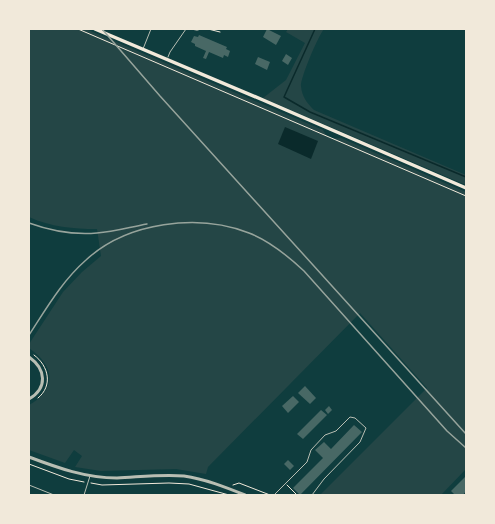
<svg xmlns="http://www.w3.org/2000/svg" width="495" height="524" font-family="Commissioner,sans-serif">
  <rect width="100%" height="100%" fill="#0f3d3e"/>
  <g fill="#244646">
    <path d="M29,29H86L323,130C328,139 331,139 341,138L466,192V469L441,495H320L427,388L360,313L208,467L206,474L176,469L101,471L75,467L82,456L74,450L65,463L29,450V405C46,396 57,379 43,361C40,356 34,352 29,348V344L63,292L82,272L101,256L97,229C73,229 51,227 29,217Z"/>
    <path d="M288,29H324C318,36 300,79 301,86C302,97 307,103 314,110L466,175V185L263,98L286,80L305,43L286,32Z"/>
  </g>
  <path fill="#0a2a2b" d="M285,127L318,141L311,159L278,144Z"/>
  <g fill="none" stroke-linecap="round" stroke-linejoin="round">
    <path stroke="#0a2a2b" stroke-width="1.5" d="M315,29L284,97L310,112L466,177"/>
  </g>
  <g fill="#486865">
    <path d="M267,29L281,36L276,45L263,37Z"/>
    <path d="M199,35L227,47L226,49L230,51L228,57L224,55L223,58L209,52L206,59L203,58L206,51L195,46V44L191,42L194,36L198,37Z"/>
    <path d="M286,54L292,58L288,65L282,61Z"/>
    <path d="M258,57L270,62L267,70L255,64Z"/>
    <path d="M305,386L316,398L310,404L298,393Z"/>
    <path d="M293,396L299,402L288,413L282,406Z"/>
    <path d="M329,406L332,410L328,414L325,410Z"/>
    <path d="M321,410L327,415L303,439L297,434Z"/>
    <path d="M354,425L362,432L300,495L293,488L323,458L315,450L324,442L331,449Z"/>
    <path d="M288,460L294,466L290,470L284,464Z"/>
    <path d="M466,476V491L463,495H455L451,491Z"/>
  </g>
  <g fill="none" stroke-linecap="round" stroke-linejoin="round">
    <g stroke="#f1e9da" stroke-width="1">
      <path d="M78,29L466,196"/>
      <path d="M190,29L197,30L202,29"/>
      <path d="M208,29L220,32"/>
      <path d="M34,355C49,366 53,386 38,398"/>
      <path d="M29,464L69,479L84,482"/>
      <path d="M91,483L102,485L169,483L189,484L229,495"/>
      <path d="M233,485L239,483L270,495"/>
      <path d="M287,485L297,495"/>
    </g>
    <g stroke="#b8beb3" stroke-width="1">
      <path d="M143,49L151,29"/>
      <path d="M168,57L170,52L186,29"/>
      <path d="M29,485L54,495"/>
      <path d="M84,495L90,476"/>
      <path d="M274,495L307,462L311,450L325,435L336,431L350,417L355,418L366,428L360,442L324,479L312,495"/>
    </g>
    <g stroke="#b8beb3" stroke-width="3">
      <path d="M29,357C46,369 48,388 29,399"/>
      <path d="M29,457C58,468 86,478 117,478C139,477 162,474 184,476C205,479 225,487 245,495"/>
    </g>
    <path stroke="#f1e9da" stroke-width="3.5" d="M95,29L263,100L466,188"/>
    <g stroke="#97a49c" stroke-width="1.5">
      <path d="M102,29L160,96L466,434"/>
      <path d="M29,223C51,231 74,235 97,233C114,232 130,227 147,224"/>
      <path d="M29,335C46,309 62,281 86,260C127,222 198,213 249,233C270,241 288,256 304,271L447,431L466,448"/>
    </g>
  </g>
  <rect width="495" height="524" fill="none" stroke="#f1e9da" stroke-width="60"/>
</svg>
